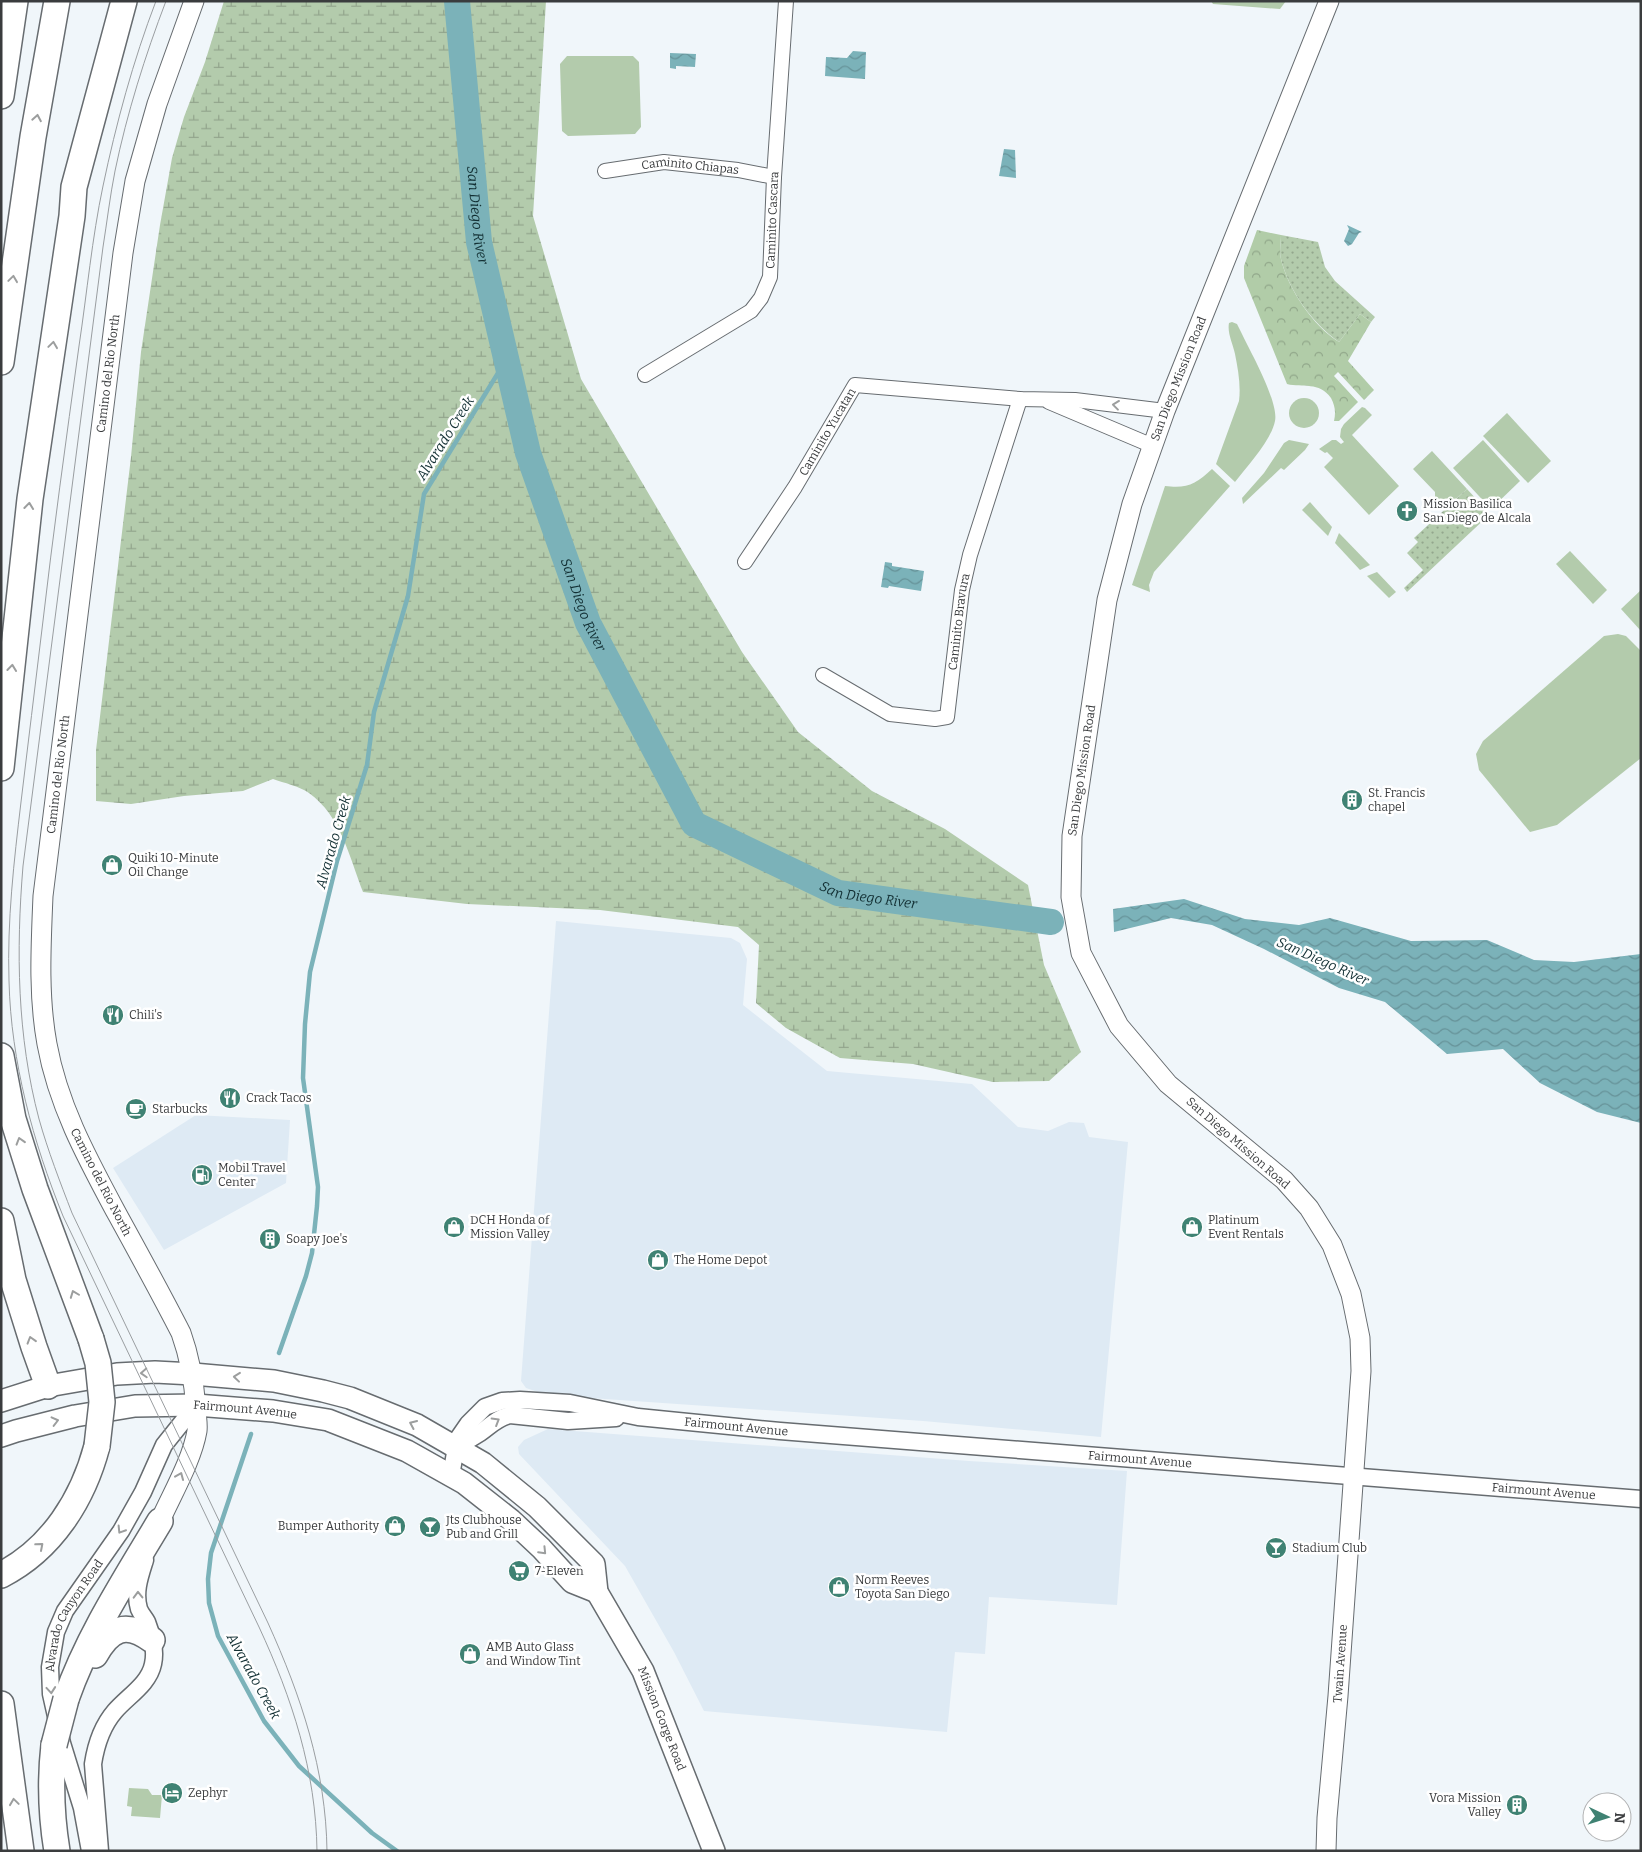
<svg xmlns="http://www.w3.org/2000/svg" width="1642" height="1852" font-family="Bitter,serif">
  <defs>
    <pattern id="grass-dots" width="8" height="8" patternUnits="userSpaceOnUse" patternTransform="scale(1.25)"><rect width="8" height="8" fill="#b3cbac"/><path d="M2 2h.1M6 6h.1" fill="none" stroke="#93a68d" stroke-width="1.8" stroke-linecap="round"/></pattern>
    <pattern id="forest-crowns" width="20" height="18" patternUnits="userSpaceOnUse" patternTransform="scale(1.25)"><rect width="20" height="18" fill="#b1cca8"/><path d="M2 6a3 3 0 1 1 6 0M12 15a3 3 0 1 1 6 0" fill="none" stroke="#91a78a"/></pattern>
    <pattern id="wetland-marsh" width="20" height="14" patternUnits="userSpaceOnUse" patternTransform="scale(1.25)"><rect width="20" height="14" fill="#b3cbac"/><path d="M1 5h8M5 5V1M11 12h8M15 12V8" fill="none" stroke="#93a68d"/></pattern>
    <pattern id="water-waves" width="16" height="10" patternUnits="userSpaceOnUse" patternTransform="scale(1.25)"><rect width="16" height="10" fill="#7bb2b9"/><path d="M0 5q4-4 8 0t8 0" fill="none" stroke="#669298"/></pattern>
  </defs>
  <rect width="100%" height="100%" fill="#f0f6fa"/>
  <g fill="#deeaf4">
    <path d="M556,921L731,938L740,943L747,959L743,1005L827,1071L972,1084L1018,1127L1048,1131L1069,1122L1084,1123L1089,1137L1128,1142L1101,1437L923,1421L547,1395L526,1388L521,1381Z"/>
    <path d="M196,1115L290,1120L286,1183L164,1250L113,1168Z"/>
    <path d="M548,1429L969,1461L1127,1471L1117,1605L989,1597L985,1654L955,1652L947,1732L704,1711L674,1652L625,1566L519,1454L518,1447L524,1440Z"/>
  </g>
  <g fill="url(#grass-dots)">
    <path d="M1281,235L1318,242L1325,267L1335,281L1375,317L1371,322L1360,314L1339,342C1312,323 1289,291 1281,259C1279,252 1281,243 1281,235Z"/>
    <path d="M1467,489L1490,514L1407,592L1404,588L1423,570L1407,553L1418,542L1414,538Z"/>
  </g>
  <path fill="url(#forest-crowns)" d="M1257,230L1281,235C1281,243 1279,252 1281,259C1288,289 1313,326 1339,342L1360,314L1371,322L1348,361L1374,390L1364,400L1338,372L1334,376L1358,402L1339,421H1334C1336,412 1335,406 1331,398C1319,381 1303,388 1287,384L1244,278V266Z"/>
  <path fill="url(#wetland-marsh)" d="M224,1H546L533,216L581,379L742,652L798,732L872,791L945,829L1028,885L1044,965L1081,1052L1049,1081L993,1082L913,1064L840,1058L786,1028L756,1003L759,945L738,927L600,910L467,904L363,892C349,856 341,816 309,793C299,786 284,783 273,779L243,791L184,796L131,804L96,801V750L131,457L141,352L160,225L172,158L184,117L205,62Z"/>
  <g fill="#b3cbac">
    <path d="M1211,1H1286L1280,9L1213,4Z"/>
    <path d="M567,56H633L639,62L641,127L635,134L568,136L562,131L560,64Z"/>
    <path d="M1232,322L1237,324L1241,332C1250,351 1279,402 1275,421C1271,441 1247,466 1235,482L1216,464L1239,401C1241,386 1238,369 1235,354C1233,344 1227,333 1229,323Z"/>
    <circle cx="1304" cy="413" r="15"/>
    <path d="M1362,407L1365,408L1372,415L1352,435L1399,486L1369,515L1324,467L1333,458L1327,452L1325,453L1319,449L1332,440H1336L1341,444L1344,442L1340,437L1341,429L1344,424Z"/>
    <path d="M1507,413L1551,461L1528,483L1483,436Z"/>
    <path d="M1289,440L1309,444L1305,450L1284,470L1281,468L1243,504L1242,498L1264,473L1284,443Z"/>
    <path d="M1483,440L1520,481L1491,509L1453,468Z"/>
    <path d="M1432,451L1467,489L1446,508L1435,497V492L1413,469Z"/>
    <path d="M1212,469L1230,486L1154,572L1149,585L1150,592L1132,585L1165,486C1187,489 1196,484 1212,469Z"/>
    <path d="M1310,502L1332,527L1328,536L1302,510Z"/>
    <path d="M1339,533L1370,565L1360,570L1335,543Z"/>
    <path d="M1570,551L1607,590L1593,604L1556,564Z"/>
    <path d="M1377,572L1396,592L1389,598L1367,576Z"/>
    <path d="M1641,590V631L1621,609Z"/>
    <path d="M1618,634L1626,636L1641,651V758L1557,825L1530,832L1479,770L1476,754L1483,741L1604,636Z"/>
    <path d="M129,1788L148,1789L152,1795H162L160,1818L131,1816L132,1807L127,1806Z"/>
  </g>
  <g fill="url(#water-waves)">
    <path d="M853,51L866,52L865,79L825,76L826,57L847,58Z"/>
    <path d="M670,53L696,54L695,67L676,66V69L670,68Z"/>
    <path d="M1004,149L1015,150L1016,178L999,176Z"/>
    <path d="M1347,225L1362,232L1359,233L1352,244L1348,246L1344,241L1349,229Z"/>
    <path d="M885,562L892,563V566L924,571L921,591L889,586L888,588L881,587Z"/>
    <path d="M1184,899L1245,919L1299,925L1330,918L1411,941L1487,940L1534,960L1574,962L1641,954V1123L1597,1112L1540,1083L1503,1049L1447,1054L1385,1002L1339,988L1264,949L1212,925L1171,918L1114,932L1113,909Z"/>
  </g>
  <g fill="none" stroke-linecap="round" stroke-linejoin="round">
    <g stroke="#7bb2b9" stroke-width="4.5">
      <path d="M279,1353L306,1276L312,1253L317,1206L318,1187L303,1078L305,1024L310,972L337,861L367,765L374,712L408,596L424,494L506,360"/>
      <path d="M251,1434L211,1553L208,1579L209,1603L218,1636L264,1721L299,1766L372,1833L397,1851"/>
    </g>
    <path stroke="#7bb2b9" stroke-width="26" id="s1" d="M457,1L479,242L528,453L588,623L694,824L838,893L1051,922"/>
    <g stroke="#676c70" stroke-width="16">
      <g id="minor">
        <path id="s2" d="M605,171L664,162L738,170L774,177"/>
        <path id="s3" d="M645,375L751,311L761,298L770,277L774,177L786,1"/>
        <path d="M1049,402L1153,446"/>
        <path id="s4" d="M745,562L795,487L855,385L1020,399L1075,400L1165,411"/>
        <path id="s5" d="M823,675L890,714L935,719L947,717L962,590L970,555L1020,399"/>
      </g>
    </g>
    <g stroke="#676c70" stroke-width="19">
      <g id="tertiary">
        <path d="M456,1447C464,1443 472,1438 480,1433C490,1426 497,1418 510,1415L568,1421L616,1418"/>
        <path id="s6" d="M451,1476L456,1447L459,1437L468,1424L485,1407L502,1401L520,1400L570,1403L638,1417L780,1431L1641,1499"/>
        <path id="s7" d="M90,1851L82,1808L62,1743L51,1694L50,1667L56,1632L65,1611L121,1531L143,1492L164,1445L196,1405"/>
        <path d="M100,1851L93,1764C96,1744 102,1726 115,1711C128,1696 149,1684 153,1664C156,1651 152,1635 147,1622C145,1618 141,1614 139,1609C134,1592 140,1576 145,1560"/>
      </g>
    </g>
    <g stroke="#676c70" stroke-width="21">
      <g id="secondary">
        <path id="s8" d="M160,1521C172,1494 192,1460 197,1431C198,1424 196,1416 196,1408C194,1382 190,1358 181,1333C160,1292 138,1252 116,1212C87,1158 58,1105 47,1044C38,995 41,945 43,896L123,253L135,181L157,104L194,1"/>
        <path id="s9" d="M1326,1851L1327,1818L1338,1696L1361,1371L1360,1338L1351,1294L1332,1245L1309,1208L1284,1180L1168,1084L1119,1026L1081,953L1071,897L1072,836L1107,600L1132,504L1165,411L1329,1"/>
      </g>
    </g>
    <g stroke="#676c70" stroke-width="24">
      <g id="primary">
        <path id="s10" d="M1,1401L48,1386L117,1374L155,1372L193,1374L274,1381L323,1391L350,1398L417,1425L483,1463L537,1507L594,1564L597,1592L643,1671L714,1851"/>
        <path id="s11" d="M1,1436L16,1431L75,1416L135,1406L196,1405L273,1411L328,1420L407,1451L464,1483L511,1520L541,1548L572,1582L597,1592"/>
      </g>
    </g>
    <g stroke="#676c70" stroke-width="28">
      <g id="motorway">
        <path d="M1,96L15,1"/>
        <path d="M1,362L33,137L57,1"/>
        <path d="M1,768L30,499L72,216L74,187L124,1"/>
        <path d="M1,1056L13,1119L35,1189L91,1339"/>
        <path d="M1,1221L13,1280L34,1347L48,1386"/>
        <path d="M1,1575C52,1549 83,1499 97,1446"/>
        <path d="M95,1655C110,1628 126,1621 152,1640"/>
        <path d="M66,1699C88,1636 126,1578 160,1521"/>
        <path d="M1,1704L21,1851"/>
        <path d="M54,1745C50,1781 51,1815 57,1851"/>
      </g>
    </g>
    <use href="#minor" stroke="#fff" stroke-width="14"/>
    <use href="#tertiary" stroke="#fff" stroke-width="16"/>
    <use href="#secondary" stroke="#fff" stroke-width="19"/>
    <use href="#primary" stroke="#fff" stroke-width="21"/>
    <use href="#motorway" stroke="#fff" stroke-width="25"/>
    <g stroke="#9a9ea1" stroke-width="1">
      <path d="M156,1C133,61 116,124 103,186C92,238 87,293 79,346C66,440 53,534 42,629C35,687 28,744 21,802C14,861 7,921 9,981C11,1062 33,1142 63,1216L259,1627C292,1698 316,1771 317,1851"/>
      <path d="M166,1C145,56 127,113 115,171C110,196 107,222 103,247L23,866C16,951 17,1036 39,1119C48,1151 60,1182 72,1213L268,1623C301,1696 326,1770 327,1851"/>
    </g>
    <g stroke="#676c70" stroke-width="28" stroke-linecap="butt">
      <g id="motorway-bridge">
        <path d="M91,1339L98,1363L102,1402L97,1446"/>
        <path d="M54,1745L66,1699"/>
      </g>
    </g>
    <use href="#motorway-bridge" stroke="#fff" stroke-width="25"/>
  </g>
  <defs><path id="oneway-chevron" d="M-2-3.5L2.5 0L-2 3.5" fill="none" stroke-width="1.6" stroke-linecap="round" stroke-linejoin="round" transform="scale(1.25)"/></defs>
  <g stroke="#9c9e9e">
    <use href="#oneway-chevron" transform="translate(37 118) rotate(-80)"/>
    <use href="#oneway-chevron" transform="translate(13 279) rotate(-82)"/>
    <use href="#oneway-chevron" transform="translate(53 345) rotate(-82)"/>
    <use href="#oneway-chevron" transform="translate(1116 405) rotate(-173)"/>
    <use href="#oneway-chevron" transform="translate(29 506) rotate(-84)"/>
    <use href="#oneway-chevron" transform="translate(12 668) rotate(-84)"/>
    <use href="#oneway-chevron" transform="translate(20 1141) rotate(-107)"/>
    <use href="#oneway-chevron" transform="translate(74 1294) rotate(-111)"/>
    <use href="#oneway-chevron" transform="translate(31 1340) rotate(-107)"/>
    <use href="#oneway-chevron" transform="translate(144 1373) rotate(177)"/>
    <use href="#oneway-chevron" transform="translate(237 1377) rotate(-174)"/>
    <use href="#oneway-chevron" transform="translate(55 1421) rotate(-14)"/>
    <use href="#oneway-chevron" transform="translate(496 1421) rotate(-31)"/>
    <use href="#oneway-chevron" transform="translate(413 1424) rotate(-156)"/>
    <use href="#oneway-chevron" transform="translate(180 1476) rotate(-67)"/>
    <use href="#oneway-chevron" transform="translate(121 1530) rotate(122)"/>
    <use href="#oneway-chevron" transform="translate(40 1546) rotate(-41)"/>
    <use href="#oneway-chevron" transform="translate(543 1551) rotate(46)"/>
    <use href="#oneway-chevron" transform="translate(138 1595) rotate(-91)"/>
    <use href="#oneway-chevron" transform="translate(51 1690) rotate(85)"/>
    <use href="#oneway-chevron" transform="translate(14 1802) rotate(-98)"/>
  </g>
  <defs>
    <g id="church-disc" transform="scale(1.125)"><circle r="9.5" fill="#3f8273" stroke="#fff"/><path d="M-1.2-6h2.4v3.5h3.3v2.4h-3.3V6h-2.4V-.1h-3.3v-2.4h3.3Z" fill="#fff"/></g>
    <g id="building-disc" transform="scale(1.125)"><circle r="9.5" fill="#3f8273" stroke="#fff"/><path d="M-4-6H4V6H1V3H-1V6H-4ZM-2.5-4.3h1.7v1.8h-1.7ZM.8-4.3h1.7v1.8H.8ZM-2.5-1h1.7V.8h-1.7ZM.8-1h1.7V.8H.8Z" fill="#fff"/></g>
    <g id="shop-disc" transform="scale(1.125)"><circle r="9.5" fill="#3f8273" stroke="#fff"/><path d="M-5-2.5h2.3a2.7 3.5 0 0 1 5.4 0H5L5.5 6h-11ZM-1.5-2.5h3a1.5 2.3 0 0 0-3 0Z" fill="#fff"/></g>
    <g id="restaurant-disc" transform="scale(1.125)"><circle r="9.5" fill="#3f8273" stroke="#fff"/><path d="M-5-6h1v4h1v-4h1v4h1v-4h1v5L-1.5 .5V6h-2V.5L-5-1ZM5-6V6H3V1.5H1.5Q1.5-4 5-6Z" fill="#fff"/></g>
    <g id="cafe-disc" transform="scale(1.125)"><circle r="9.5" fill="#3f8273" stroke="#fff"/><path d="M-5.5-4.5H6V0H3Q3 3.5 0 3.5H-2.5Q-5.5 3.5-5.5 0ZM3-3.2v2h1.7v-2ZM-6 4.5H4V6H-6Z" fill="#fff"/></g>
    <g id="fuel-disc" transform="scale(1.125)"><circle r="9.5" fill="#3f8273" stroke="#fff"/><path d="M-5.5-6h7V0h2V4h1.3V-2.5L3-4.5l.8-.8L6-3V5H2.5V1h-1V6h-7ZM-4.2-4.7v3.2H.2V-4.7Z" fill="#fff"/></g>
    <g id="bar-disc" transform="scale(1.125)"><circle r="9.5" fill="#3f8273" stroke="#fff"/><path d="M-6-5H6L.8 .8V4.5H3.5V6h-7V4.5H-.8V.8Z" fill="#fff"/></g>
    <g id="supermarket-disc" transform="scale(1.125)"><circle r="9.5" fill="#3f8273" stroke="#fff"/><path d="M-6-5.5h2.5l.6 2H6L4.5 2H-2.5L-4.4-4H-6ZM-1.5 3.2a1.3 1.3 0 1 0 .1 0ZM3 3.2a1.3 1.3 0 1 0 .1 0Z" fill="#fff"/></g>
    <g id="hotel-disc" transform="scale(1.125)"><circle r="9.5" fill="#3f8273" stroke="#fff"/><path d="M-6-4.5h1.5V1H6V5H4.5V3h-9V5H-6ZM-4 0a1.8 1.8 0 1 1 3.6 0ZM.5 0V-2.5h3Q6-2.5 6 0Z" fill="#fff"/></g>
  </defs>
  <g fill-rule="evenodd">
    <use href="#church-disc" x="1407" y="511"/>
    <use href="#building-disc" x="1352" y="800"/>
    <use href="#shop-disc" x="112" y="865"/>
    <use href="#restaurant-disc" x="113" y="1015"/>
    <use href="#restaurant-disc" x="230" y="1098"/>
    <use href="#cafe-disc" x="136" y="1109"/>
    <use href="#fuel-disc" x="202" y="1175"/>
    <use href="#shop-disc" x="454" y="1227"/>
    <use href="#shop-disc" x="1192" y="1227"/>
    <use href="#building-disc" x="270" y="1239"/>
    <use href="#shop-disc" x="658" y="1260"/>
    <use href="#shop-disc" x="395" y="1526"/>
    <use href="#bar-disc" x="430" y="1527"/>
    <use href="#bar-disc" x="1276" y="1548"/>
    <use href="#supermarket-disc" x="519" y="1571"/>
    <use href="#shop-disc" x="839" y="1587"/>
    <use href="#shop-disc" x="470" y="1654"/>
    <use href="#hotel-disc" x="172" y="1793"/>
    <use href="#building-disc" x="1517" y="1805"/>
  </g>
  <g text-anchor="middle" stroke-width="5" stroke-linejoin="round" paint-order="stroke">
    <g font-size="12" fill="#3a3c3e" stroke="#fff">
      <text dy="4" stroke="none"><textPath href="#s2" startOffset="86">Caminito Chiapas</textPath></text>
      <text dy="4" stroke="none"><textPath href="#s3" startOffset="220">Caminito Cascara</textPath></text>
      <text dy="4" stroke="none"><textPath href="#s8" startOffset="1192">Camino del Rio North</textPath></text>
      <text dy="4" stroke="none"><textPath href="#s9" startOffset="1591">San Diego Mission Road</textPath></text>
      <text dy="4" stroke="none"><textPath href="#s4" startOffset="154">Caminito Yucatan</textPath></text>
      <text dy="4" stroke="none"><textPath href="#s5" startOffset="231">Caminito Bravura</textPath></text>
      <text dy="4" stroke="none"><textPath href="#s9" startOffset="1186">San Diego Mission Road</textPath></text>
      <text dy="4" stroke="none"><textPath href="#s8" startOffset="788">Camino del Rio North</textPath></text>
      <text transform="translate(1238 1143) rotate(41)" y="4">San Diego Mission Road</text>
      <text transform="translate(101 1182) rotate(63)" y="4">Camino del Rio North</text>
      <text dy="4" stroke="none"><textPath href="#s11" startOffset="248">Fairmount Avenue</textPath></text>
      <text dy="4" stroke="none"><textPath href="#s6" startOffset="334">Fairmount Avenue</textPath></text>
      <text dy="4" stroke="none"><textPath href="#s6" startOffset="739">Fairmount Avenue</textPath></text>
      <text dy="4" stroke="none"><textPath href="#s6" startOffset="1144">Fairmount Avenue</textPath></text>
      <text dy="4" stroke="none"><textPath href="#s7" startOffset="246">Alvarado Canyon Road</textPath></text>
      <text dy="4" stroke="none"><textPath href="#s9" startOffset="188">Twain Avenue</textPath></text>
      <text dy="4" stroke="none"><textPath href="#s10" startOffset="824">Mission Gorge Road</textPath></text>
    </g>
    <g font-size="12" fill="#3a3c3e" stroke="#fff" text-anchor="start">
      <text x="1423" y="508">Mission Basilica<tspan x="1423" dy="14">San Diego de Alcala</tspan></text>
      <text x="1368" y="797">St. Francis<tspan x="1368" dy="14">chapel</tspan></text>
      <text x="128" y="862">Quiki 10-Minute<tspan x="128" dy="14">Oil Change</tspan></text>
      <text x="129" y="1019">Chili's</text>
      <text x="246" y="1102">Crack Tacos</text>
      <text x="152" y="1113">Starbucks</text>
      <text x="218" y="1172">Mobil Travel<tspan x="218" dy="14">Center</tspan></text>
      <text x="470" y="1224">DCH Honda of<tspan x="470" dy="14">Mission Valley</tspan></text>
      <text x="1208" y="1224">Platinum<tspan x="1208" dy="14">Event Rentals</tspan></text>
      <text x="286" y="1243">Soapy Joe's</text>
      <text x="674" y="1264">The Home Depot</text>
      <text x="446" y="1524">Jts Clubhouse<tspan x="446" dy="14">Pub and Grill</tspan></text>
      <text x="379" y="1530" text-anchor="end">Bumper Authority</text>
      <text x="1292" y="1552">Stadium Club</text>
      <text x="535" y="1575">7-Eleven</text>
      <text x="855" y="1584">Norm Reeves<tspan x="855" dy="14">Toyota San Diego</tspan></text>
      <text x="486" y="1651">AMB Auto Glass<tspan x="486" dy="14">and Window Tint</tspan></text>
      <text x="188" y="1797">Zephyr</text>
      <text x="1501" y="1802" text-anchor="end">Vora Mission<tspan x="1501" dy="14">Valley</tspan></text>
    </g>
    <g font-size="14" font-style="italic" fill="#133034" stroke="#fff">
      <text dy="5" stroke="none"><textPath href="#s1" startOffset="215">San Diego River</textPath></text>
      <text transform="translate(445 438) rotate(-58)" y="5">Alvarado Creek</text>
      <text dy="5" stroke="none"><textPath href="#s1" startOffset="620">San Diego River</textPath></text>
      <text transform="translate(333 842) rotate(-74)" y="5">Alvarado Creek</text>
      <text dy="5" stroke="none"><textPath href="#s1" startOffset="1056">San Diego River</textPath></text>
      <text transform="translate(1323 961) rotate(24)" y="5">San Diego River</text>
      <text transform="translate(254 1676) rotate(61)" y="5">Alvarado Creek</text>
    </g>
  </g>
  <rect width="1642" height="1852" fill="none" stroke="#3a3c3e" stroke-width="5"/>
  <g transform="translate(1607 1817) rotate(94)"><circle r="24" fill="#ffffff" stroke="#b0b1b2"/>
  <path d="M0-4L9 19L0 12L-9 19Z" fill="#3f8273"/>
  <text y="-8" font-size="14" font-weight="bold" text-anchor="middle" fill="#3a3c3e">N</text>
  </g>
</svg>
